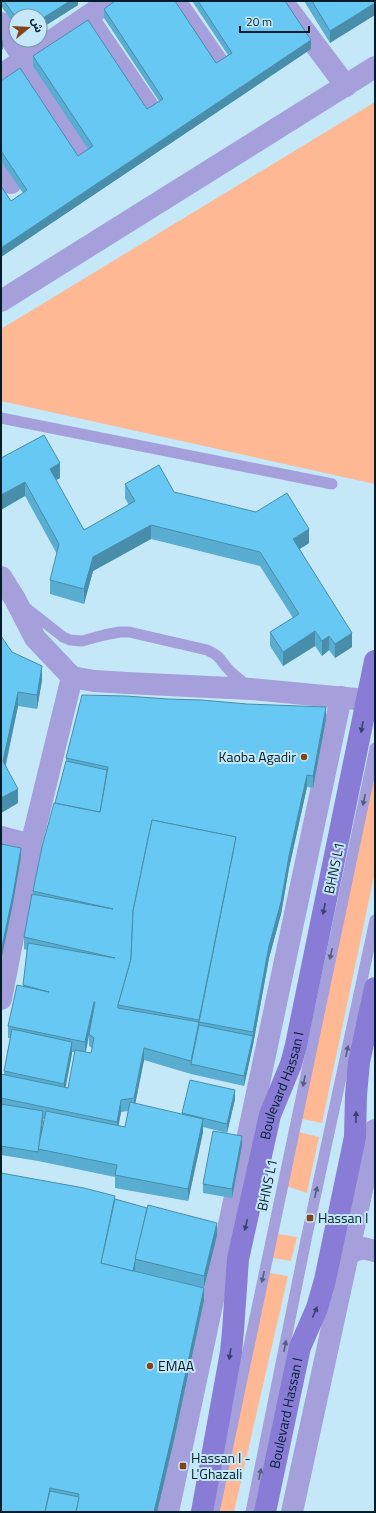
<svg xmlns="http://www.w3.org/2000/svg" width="376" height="1513" font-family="'Titillium Web','Noto Sans Arabic',sans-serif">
  <rect width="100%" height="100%" fill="#c5e8f9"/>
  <g fill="#feb893">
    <path d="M375,102V484L1,401V329Z"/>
    <path d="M375,743V872L322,1123L297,1118Z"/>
    <path d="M295,1131L319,1137L307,1193L284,1185Z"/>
    <path d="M272,1233L297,1237L291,1261L267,1257Z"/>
    <path d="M264,1272L288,1276L234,1512H214Z"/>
  </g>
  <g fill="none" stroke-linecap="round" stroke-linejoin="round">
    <g stroke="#a59fdc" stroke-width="11">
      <path d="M1,418L332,484"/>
      <path d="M25,607L63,637L70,640L82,641L104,635L120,632H129L207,650C223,657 220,662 231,672C236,677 243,682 249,687"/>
      <path d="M214,1512L375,748"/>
      <path d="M251,1512L307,1235L375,920"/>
    </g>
    <g stroke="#a59fdc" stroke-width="22">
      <path d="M175,1L218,63"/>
      <path d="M282,1L346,86"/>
      <path d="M87,17L149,108"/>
      <path d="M1,23L78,144"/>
      <path d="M1,75L110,1"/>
      <path d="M1,169L11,183"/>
      <path d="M1,301L375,67"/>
      <path d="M1,577L15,599L35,638L72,677L94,681L127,683L251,689L356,699"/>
      <path d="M1,837L31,845"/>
      <path d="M1,999L31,845L72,677"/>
      <path d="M336,1257L363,1248L375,1251"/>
      <path d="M168,1512L341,697"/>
      <path d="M292,1512L375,1130"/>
    </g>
    <g stroke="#897cd7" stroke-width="22">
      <path id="s1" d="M202,1512L231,1352L233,1331L238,1259L270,1115L291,1064L296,1045L375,661"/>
      <path id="s2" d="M265,1512L300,1347L317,1308L325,1280L355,1137L356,1095L359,1062L375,988"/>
    </g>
  </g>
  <g fill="#59add1" fill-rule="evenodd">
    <path d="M1,1H78V5L40,29V16H16V27L1,6Z"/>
    <path d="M192,1H285L311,49L1,257V186L11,201L23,193L1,161V81L78,156L88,149L33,66V56L147,109L159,101L104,18V9L216,63L228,55Z"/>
    <path d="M304,1H375L330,43Z"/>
    <path d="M1,458L60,478L56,480L84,530L129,505L125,498V484L174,492L309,543L300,549L352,647L335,658L329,650L322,656L315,646L283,666L270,646V632L293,618L260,566L151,539L93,571L84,604L50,594V580L57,554L25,496Z"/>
    <path d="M12,652L42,680L37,709L18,706L6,765L18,803L1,813Z"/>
    <path d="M326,719L313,788L307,787L289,868L281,914L269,958L253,1045L244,1086L191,1074L144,1060L135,1104L182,1115V1113L235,1099L227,1133L203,1127V1132L188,1201L115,1188V1177L38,1161L1,1155V1074H4V1071L10,1038H8V1026L23,986L27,950L24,949V937L33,895V891L66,761V758ZM89,1036V1046L92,1048L91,1053L86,1052ZM72,1052H75L68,1088L65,1087ZM128,1111L125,1127L118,1126L121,1112ZM43,1119H44L41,1134L43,1120Z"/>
    <path d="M242,1145L232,1198L203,1193V1184Z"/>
    <path d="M115,1199L217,1235L204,1288L135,1271V1270V1271L204,1300L174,1440L157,1512H1Z"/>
  </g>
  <g fill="#488daa">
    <path d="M70,1H78V5L40,29V20Z"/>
    <path d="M375,3V15L330,43V31Z"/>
    <path d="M3,40V49L1,51V41Z"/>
    <path d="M311,40V49L1,257V248Z"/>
    <path d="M60,463V478L50,483V469Z"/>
    <path d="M25,482V496L1,510V495Z"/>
    <path d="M151,525V539L93,571L84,604V589L93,557Z"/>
    <path d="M309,529V543L293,553V539Z"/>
    <path d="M315,631V646L283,666V652Z"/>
    <path d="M352,633V647L335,658V644Z"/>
    <path d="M329,636V650L322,656V641Z"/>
    <path d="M42,666V680L37,709V695Z"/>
    <path d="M18,692V706L3,775V761Z"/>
    <path d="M326,707V719L313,788V776Z"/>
    <path d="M307,775V787L289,868L281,914L269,958L253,1045L244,1086V1076L253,1036V1032L269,946Z"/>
    <path d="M18,789V803L1,813V798Z"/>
    <path d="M21,848V857L13,903L1,961V952Z"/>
    <path d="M94,1002V1014L89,1034L85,1054V1042Z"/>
    <path d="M72,1042V1054L64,1096V1084Z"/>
    <path d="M144,1048V1060L134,1110V1098Z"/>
    <path d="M235,1090V1099L227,1133V1124Z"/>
    <path d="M121,1100V1112L117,1135V1122Z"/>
    <path d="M43,1111V1120L39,1149Z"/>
    <path d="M203,1119V1132L188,1201V1189Z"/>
    <path d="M242,1136V1145L232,1198V1189Z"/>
    <path d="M217,1223V1235L204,1288V1276Z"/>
    <path d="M135,1260V1270L132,1282V1273Z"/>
    <path d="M204,1288V1300L174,1440L157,1512H154Z"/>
  </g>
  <g fill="#67c9f3" stroke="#488daa">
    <path d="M4,1H70L40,20V16H16V18Z"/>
    <path d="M115,1H175L216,63L232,53L198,1H285L311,40L1,248V186L11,201L27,190L1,151V81L20,68L78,156L93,146L33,56L88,20L147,109L163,99L104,9Z"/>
    <path d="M312,1H375V3L330,31Z"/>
    <path d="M44,435L60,463L50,469L84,530L135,501L125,484L159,465L174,492L256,512L287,493L309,529L293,539L352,633L335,644L329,636L322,641L315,631L283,652L270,632L299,614L260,552L151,525L93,557L84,589L50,580L59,544L25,482L1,495V458Z"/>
    <path d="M1,636L12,652L42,666L37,695L18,692L3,761L18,789L1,798Z"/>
    <path d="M82,695L126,696L168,699L201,700L247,704L326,707L313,776L307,775L289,856L281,902L269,946L253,1032L199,1022L236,837L152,820L133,911L131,959L118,1005V1008L199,1022L191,1061L144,1048L134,1098L121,1100L117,1122L1,1098V1074L68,1088L75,1050L91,1053L94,1038L89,1034L95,1002H94L85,1042L8,1026L17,985L49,992L23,985L28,943L115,958L24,937L32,894L113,909L33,891L42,847L54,803L100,812L108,767L66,758Z"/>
    <path d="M66,761L107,770L100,812L55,803Z"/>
    <path d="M152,820L236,837L199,1020L118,1005L131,959L133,911Z"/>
    <path d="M1,844L21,848L13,894L1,952Z"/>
    <path d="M199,1025L253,1036L244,1076L191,1064Z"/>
    <path d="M12,1029L72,1042L64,1084L4,1071Z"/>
    <path d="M190,1080L235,1090L227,1124L182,1113Z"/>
    <path d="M130,1102L203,1119L188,1189L115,1175L117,1165L38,1149L46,1111L125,1127Z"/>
    <path d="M1,1104L43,1111L38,1152L1,1146Z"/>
    <path d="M213,1131L242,1136L232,1189L203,1184Z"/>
    <path d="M1,1173L84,1188L115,1196L101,1263L204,1288L174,1427L154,1512H76L79,1494L50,1488L45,1512H1Z"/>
    <path d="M115,1199L147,1208L133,1271L101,1263Z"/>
    <path d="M148,1205L217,1223L204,1276L135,1259Z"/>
    <path d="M50,1491L79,1497L76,1512H45Z"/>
  </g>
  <defs><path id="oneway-solid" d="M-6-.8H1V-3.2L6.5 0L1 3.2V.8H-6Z"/></defs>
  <g fill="#37436f">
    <use href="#oneway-solid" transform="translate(362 727) rotate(101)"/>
    <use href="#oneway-solid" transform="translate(324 909) rotate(102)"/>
    <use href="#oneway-solid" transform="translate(356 1117) rotate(-89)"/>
    <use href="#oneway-solid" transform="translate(246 1225) rotate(103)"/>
    <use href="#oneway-solid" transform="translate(315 1312) rotate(-66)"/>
    <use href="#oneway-solid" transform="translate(230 1354) rotate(99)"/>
  </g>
  <g fill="#525e82">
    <use href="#oneway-solid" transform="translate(364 800) rotate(102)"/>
    <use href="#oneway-solid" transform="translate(331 954) rotate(102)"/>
    <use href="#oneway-solid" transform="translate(347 1051) rotate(-78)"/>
    <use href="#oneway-solid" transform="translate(304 1081) rotate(102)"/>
    <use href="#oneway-solid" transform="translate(316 1192) rotate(-78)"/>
    <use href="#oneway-solid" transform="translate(263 1277) rotate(102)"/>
    <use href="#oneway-solid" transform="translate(285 1346) rotate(-79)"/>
    <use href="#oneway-solid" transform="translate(260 1474) rotate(-78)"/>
  </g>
  <g fill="#874318" stroke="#c5e8f9" stroke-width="1.5">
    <circle cx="304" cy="757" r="4"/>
    <rect x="306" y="1214" width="8" height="8" rx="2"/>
    <circle cx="150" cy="1366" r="4"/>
    <rect x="179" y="1462" width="8" height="8" rx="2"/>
  </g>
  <g text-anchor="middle" stroke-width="4" stroke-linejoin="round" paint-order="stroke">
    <g font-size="14" fill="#001d29" stroke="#c5e8f9" text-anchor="start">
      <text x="296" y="762" text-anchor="end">Kaoba Agadir</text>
      <text x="318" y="1223">Hassan I</text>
      <text x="158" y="1371">EMAA</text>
      <text x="191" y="1463">Hassan I -<tspan x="191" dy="16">L'Ghazali</tspan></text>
    </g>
    <g font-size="14" fill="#001d29" stroke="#c5e8f9">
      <text transform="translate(334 868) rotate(-78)" y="5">BHNS L1</text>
      <text dy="5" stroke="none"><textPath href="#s1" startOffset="435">Boulevard Hassan I</textPath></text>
      <text transform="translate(267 1185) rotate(-78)" y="5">BHNS L1</text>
      <text dy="5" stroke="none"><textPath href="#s2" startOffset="101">Boulevard Hassan I</textPath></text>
    </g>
  </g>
  <rect width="376" height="1513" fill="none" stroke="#001d29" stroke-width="4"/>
  <g transform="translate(28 28) rotate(72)"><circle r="19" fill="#c5e8f9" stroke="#7697a6"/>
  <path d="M0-3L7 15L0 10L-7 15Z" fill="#874318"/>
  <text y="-6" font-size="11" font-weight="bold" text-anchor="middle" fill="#001d29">ش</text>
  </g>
  <path d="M240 26v6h69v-6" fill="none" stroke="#001d29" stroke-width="2"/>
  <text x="246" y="26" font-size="12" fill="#001d29" stroke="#c5e8f9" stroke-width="3" paint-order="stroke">20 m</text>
</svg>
